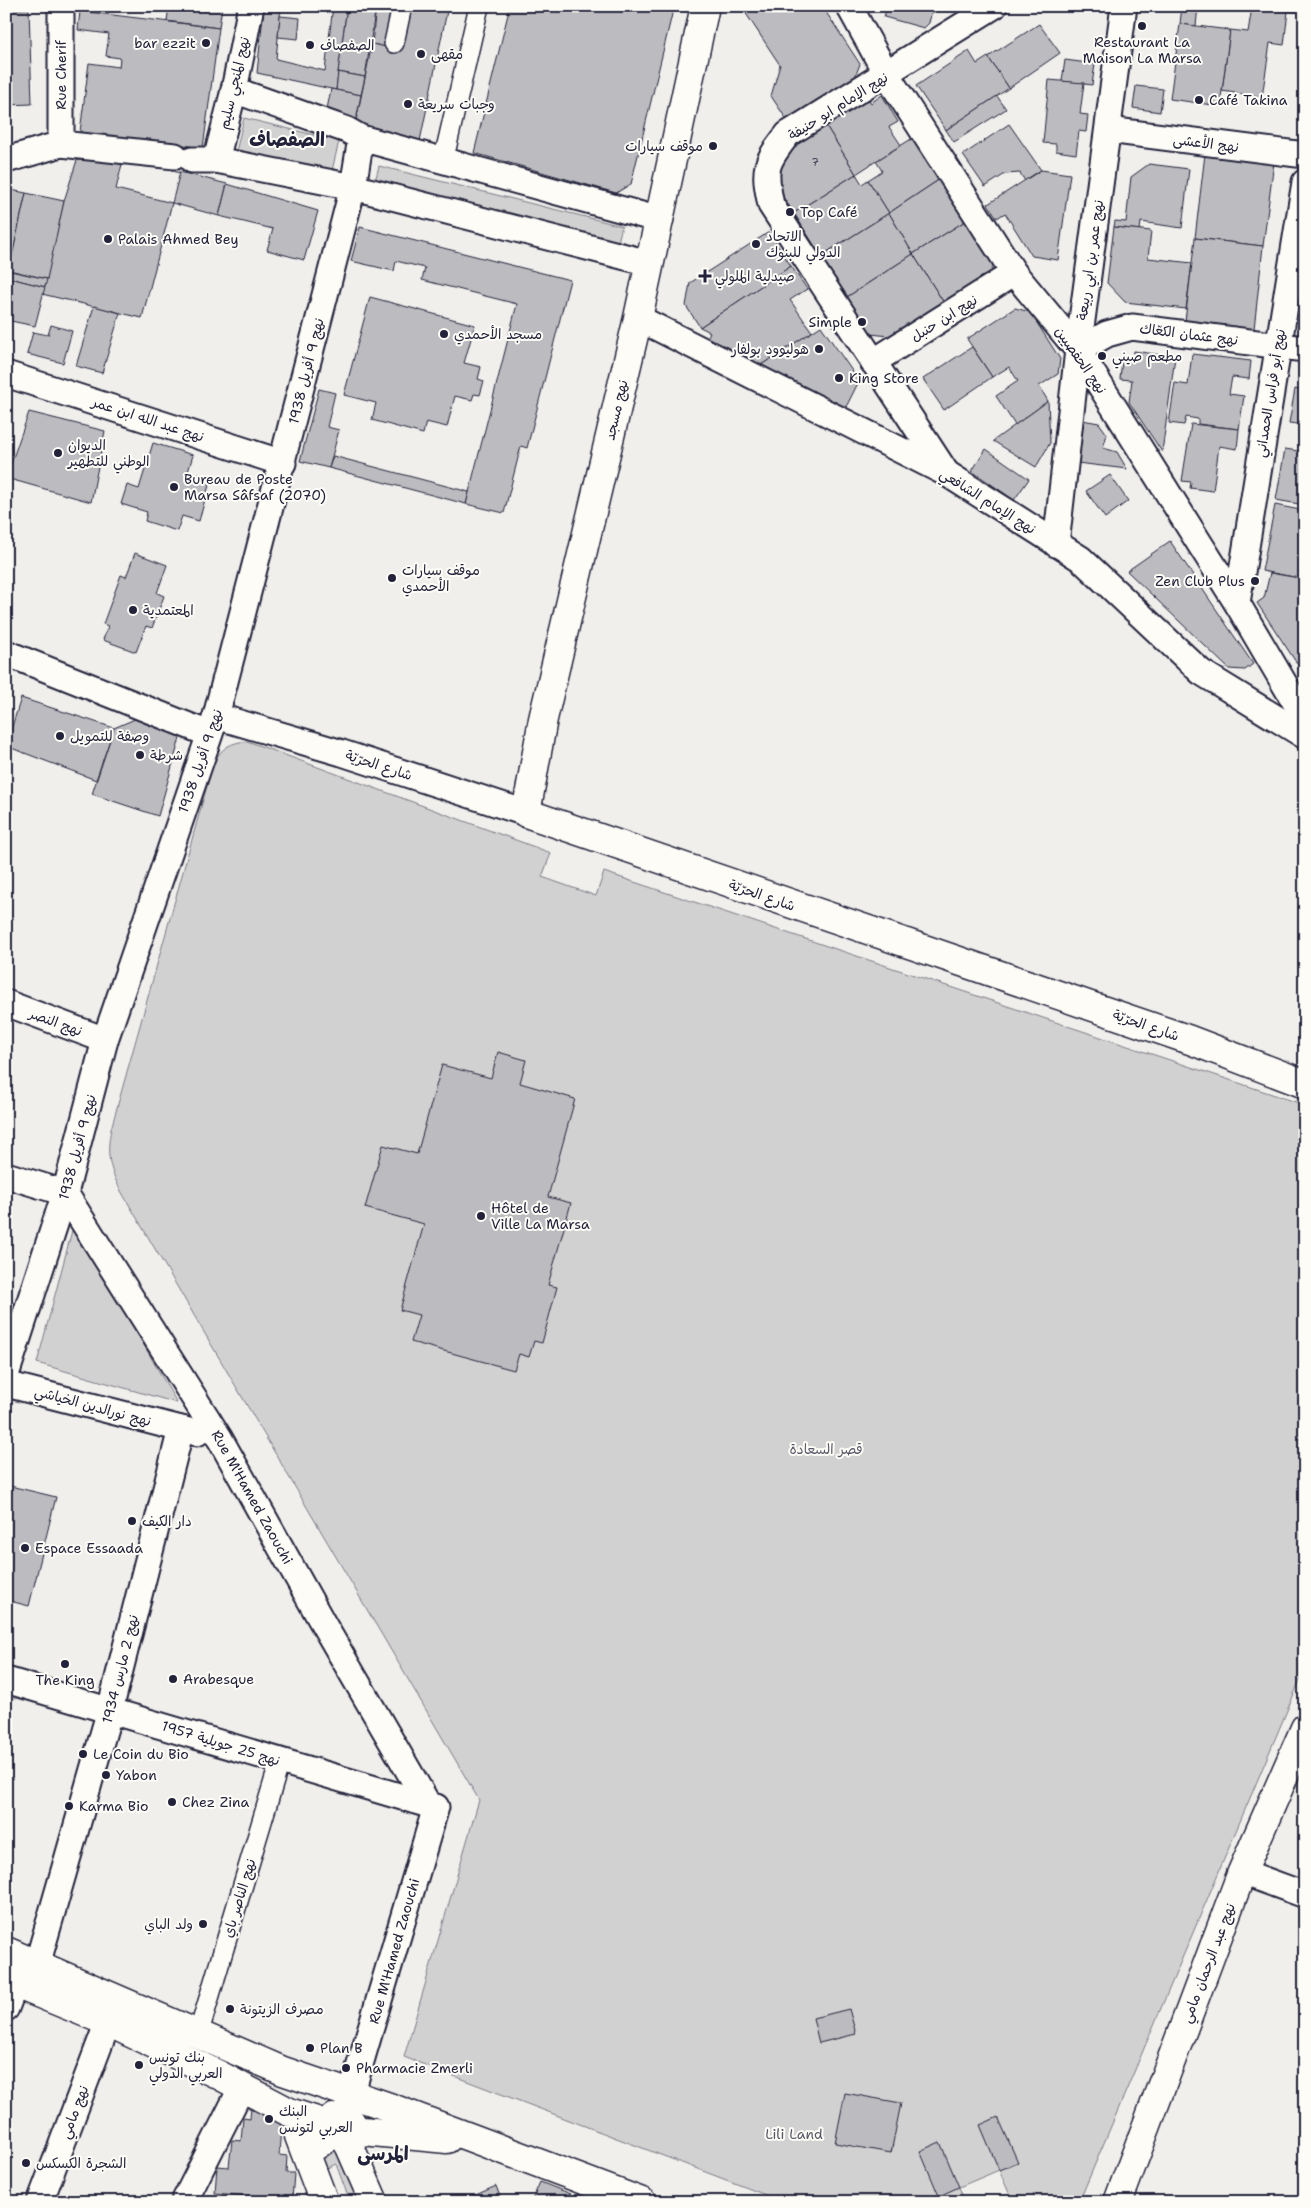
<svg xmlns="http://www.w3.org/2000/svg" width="1311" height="2208" font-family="'Shantell Sans','Playpen Sans Arabic',sans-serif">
  <rect width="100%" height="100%" fill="#f0efec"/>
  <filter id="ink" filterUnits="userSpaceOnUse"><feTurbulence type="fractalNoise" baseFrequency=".02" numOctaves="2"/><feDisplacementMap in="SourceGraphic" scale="10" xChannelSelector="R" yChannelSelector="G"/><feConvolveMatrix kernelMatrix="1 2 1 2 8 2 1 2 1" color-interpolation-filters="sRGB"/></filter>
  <g filter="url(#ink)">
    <g fill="#d2d1d1" stroke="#7a7a86">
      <path d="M244,118L339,141L330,179L235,156Z"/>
      <path d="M379,166L622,226L617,246L374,185Z"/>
      <path d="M247,741L551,853L542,877L596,896L604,872L1305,1105V1668L1079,2202H1013L999,2170L959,2187L965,2202H784L404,2057L479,1800L121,1191C109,1167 106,1155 111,1129L212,768C219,750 227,743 247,741Z"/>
      <path d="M74,1223L177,1403L37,1363Z"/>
      <path d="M334,2145L374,2202H350L336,2164L327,2168L322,2156Z"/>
    </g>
    <g fill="#bcbcc0" stroke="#22223b">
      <path d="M169,6H222L219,28L167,21Z"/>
      <path d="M264,6H281L276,59L325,71L333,6L347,7L336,90L257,73Z"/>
      <path d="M337,6H376L365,77L338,72L347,7Z"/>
      <path d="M376,6H394L385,47L372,44Z"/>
      <path d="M411,6H448L420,141L355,126L372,44L401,50Z"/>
      <path d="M510,6H674L631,184L616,193L474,153Z"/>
      <path d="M741,6H822L860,64L855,77L787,120L771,96L780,65Z"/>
      <path d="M887,6H933L929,23L924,28L884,17Z"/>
      <path d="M1182,6H1198L1196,26L1180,24Z"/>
      <path d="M1249,6H1297L1296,12Z"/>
      <path d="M1252,7L1288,11L1284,45L1270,43L1262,97L1222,91L1230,30L1248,32Z"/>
      <path d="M29,9L32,104L6,105V10Z"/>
      <path d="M80,11L219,28L203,148L80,132L89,63L119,67L120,58L106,56L109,34L78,30Z"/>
      <path d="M280,16L300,18L298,39L278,37Z"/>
      <path d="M1039,24L1060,53L1009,88L988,57Z"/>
      <path d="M1180,24L1230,30L1220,106L1170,99Z"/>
      <path d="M969,51L977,64L988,57L1009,88L946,130L916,86Z"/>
      <path d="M1065,60L1095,64L1092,85L1062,81Z"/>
      <path d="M338,72L365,77L361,95L336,90Z"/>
      <path d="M1049,80L1084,83L1080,114L1088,115L1086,132L1079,131L1076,154L1056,151V144L1043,143Z"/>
      <path d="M1136,86L1163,89L1160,112L1133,108Z"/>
      <path d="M331,89L361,95L355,126L325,119Z"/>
      <path d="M866,94L871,103L882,95L898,122L889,127L901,145L856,174L823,121Z"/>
      <path d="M997,96L1006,109L954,142L946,130Z"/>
      <path d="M823,121L856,174L794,213L780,193L777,172L797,138Z"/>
      <path d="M1009,124L1041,170L1025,181L1020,173L1005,174L985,187L963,155Z"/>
      <path d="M916,136L943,177L889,213L868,180L882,171L876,161Z"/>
      <path d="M178,144L195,147L189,175L172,171Z"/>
      <path d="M1205,154L1274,162L1263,246L1195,238Z"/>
      <path d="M77,160H123L116,189L172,203L142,318L42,294L64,201Z"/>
      <path d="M1149,164L1189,169L1182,228L1141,222L1140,230L1114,227L1115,221L1126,222L1131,177Z"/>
      <path d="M1041,170L1070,174L1058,260L1032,256L1005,213L997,218L988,204Z"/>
      <path d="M180,172L227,184L219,216L172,203Z"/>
      <path d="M856,174L862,184L868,180L889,213L821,256L794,213Z"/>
      <path d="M943,177L970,218L913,254L889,213Z"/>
      <path d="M227,184L318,211L304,260L267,250L273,229L219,216Z"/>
      <path d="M6,189L26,193L9,270H6Z"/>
      <path d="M26,193L64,201L47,279L9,270Z"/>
      <path d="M889,213L913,254L847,297L821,256Z"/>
      <path d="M970,218L995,259L991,273L944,303L913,254Z"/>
      <path d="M360,227L570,280L527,448L521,446L504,513L466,504L517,304L422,280L425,268L396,261L394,271L351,261Z"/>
      <path d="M1114,227L1151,231L1148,258L1192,263L1186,309L1125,302L1107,283Z"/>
      <path d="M769,232L791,266L700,327L686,306L690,283Z"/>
      <path d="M1195,238L1263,246L1254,329L1185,321Z"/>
      <path d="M913,254L944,303L890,336L870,334L847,297Z"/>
      <path d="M791,266L807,289L790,300L812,332L761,365L707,338L710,332L700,327Z"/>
      <path d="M6,270L47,279L45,287L6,277Z"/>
      <path d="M6,277L45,287L35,326L6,320Z"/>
      <path d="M370,297L475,325L464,363L481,367L478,379L484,381L480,395L474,394L472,400L455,396L447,427L426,422L423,434L372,420L376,403L344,395Z"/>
      <path d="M94,306L120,313L102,373L76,366Z"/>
      <path d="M1015,308L1030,312L1060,359L1058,374L1039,386L1048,401L1015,425L996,396L1018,381L1009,367L992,377L967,339Z"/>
      <path d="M51,325L72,331L63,363L27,354L33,332L48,335Z"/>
      <path d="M821,326L859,381L845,409L761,365Z"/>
      <path d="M972,347L992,377L944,410L923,379Z"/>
      <path d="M1134,351L1175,357L1162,452L1129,402L1132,380L1120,379L1122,361L1132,362Z"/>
      <path d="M1192,354L1251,361L1249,379L1232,377L1229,394L1244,396L1239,429L1198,424V419L1186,417L1184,425L1169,423L1175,383L1188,385Z"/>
      <path d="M319,389L335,393L327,427L339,430L329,468L300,461Z"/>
      <path d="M1295,389L1305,391V425L1289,423Z"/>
      <path d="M1048,401L1050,443L1036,467L993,441Z"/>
      <path d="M29,412L105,431L91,502L6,478Z"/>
      <path d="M1082,420L1099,423L1107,434L1103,448L1117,452L1127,469L1077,463Z"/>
      <path d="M1191,424L1239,429L1237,449L1219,446L1213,491L1190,488L1191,482L1182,481Z"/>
      <path d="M153,443L193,455L188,472L211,478L199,521L182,516L177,531L145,521L147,512L121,504L127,485L139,489Z"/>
      <path d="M986,449L1029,479L1014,500L972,471Z"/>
      <path d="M1285,449L1305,452V505L1276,500Z"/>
      <path d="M333,456L469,492L466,504L329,468Z"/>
      <path d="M1110,475L1128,501L1105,518L1086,491Z"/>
      <path d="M1275,505L1305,511V579L1262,571Z"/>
      <path d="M1170,541L1253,664L1245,670L1229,669L1127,571Z"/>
      <path d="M135,553L167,565L157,593L164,596L152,628L146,626L136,652L103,640L108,626L103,624L121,575L126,577Z"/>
      <path d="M1270,573L1305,579V665L1300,668L1257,603L1264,598Z"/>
      <path d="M21,698L114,728L96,780L6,746Z"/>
      <path d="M142,716L182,731L158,816L92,794L114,728Z"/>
      <path d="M498,1052L526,1060L520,1083L575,1099L548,1197L571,1203L548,1285L557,1287L542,1343L534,1341L529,1357L519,1354L514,1370L411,1342L419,1315L400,1310L424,1224L365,1208L383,1145L417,1154L442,1065L491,1078Z"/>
      <path d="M6,1485L56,1497L29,1606L6,1600Z"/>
      <path d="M849,2009L856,2034L819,2043L813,2018Z"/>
      <path d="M845,2093L901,2103L891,2153L835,2143Z"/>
      <path d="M251,2107L282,2110L279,2155L287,2156L286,2173H294L292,2200L215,2193L217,2166L229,2167L232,2140L241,2141L243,2118L250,2119Z"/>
      <path d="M998,2117L1018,2162L999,2170L980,2125Z"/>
      <path d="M940,2142L959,2187L939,2196L920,2151Z"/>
      <path d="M540,2182L571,2194L568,2202H525L533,2198Z"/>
      <path d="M496,2186L502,2202H460Z"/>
    </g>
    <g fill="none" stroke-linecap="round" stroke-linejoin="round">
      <g stroke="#22223b" stroke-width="22">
        <g id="pedestrian">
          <path d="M394,43L402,6"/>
          <path d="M443,162L479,6"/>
          <path d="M198,2035L280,1761"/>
        </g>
      </g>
      <g stroke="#22223b" stroke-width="29">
        <g id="minor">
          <path d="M61,6V144"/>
          <path d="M849,6L887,75L1014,273L1078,350L1237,603L1305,719"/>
          <path d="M234,90L347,130L361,138L660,220"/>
          <path d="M1108,130L1305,155"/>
          <path d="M6,160L61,144L175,156"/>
          <path d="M192,160H216L353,187L649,263"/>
          <path d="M216,160L234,90L251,6"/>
          <path d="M638,318L946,473L1081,559L1201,672L1305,736"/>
          <path d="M1078,350L1107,334L1132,327L1305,349"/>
          <path d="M873,362L1014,273"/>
          <path d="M6,374L283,463"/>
          <path d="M945,471L771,205C763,168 765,163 788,134L994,6"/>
          <path d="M1056,544L1078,350L1124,6"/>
          <path d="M1237,603L1305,182"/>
          <path d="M6,653L209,734"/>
          <path d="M216,716L342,753L526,813"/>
          <path d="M6,1003L105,1040"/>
          <path id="s1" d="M6,1175L65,1193L220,1439L325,1627L429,1806"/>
          <path d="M6,1375L65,1193L105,1040L216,716L353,187L361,138"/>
          <path d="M6,1384L197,1433"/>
          <path d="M6,1680L436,1807L341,2129"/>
          <path d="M1242,1872L1305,1895"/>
          <path d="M37,1965L110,1710L181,1429"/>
          <path d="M6,2008L15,1984"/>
          <path d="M40,2202L108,2022"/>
          <path d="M184,2202L242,2087"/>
        </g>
      </g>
      <g stroke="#22223b" stroke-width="31">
        <g id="tertiary">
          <path d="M705,6L638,318L543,719L526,813L1190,1040L1305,1084"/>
          <path d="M1118,2202L1242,1872L1305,1728"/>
        </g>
      </g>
      <g stroke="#22223b" stroke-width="31">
        <g id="secondary">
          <path d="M6,1951L283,2071L392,2108L642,2202"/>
          <path d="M6,1980L108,2022L219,2075L289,2112L341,2129L447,2139"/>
          <path d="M333,2118L350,2147L374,2202"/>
          <path d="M299,2136L324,2202"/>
          <path d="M306,2152L351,2122"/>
        </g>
      </g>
      <use href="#pedestrian" stroke="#fdfcf7" stroke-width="19"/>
      <use href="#minor" stroke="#fdfcf7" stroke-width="25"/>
      <use href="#tertiary" stroke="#fdfcf7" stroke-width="28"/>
      <use href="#secondary" stroke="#fdfcf7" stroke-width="28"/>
    </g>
  </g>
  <g fill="#22223b" stroke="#fdfcf7" stroke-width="2">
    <circle cx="1142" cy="26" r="5"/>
    <circle cx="206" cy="43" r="5"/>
    <circle cx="310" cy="45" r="5"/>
    <circle cx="421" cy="54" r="5"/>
    <circle cx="1199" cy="100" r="5"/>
    <circle cx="408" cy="104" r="5"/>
    <circle cx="713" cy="146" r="5"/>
    <circle cx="790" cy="212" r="5"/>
    <circle cx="108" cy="239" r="5"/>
    <circle cx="756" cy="244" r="5"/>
    <path d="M702.5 268.5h5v5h5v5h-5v5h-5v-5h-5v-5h5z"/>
    <circle cx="862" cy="322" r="5"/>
    <circle cx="444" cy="334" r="5"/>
    <circle cx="819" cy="349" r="5"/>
    <circle cx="1102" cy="356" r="5"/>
    <circle cx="839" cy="378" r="5"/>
    <circle cx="58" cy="453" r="5"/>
    <circle cx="174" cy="487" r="5"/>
    <circle cx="392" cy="578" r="5"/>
    <circle cx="1255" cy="581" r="5"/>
    <circle cx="133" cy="610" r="5"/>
    <circle cx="60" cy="736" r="5"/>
    <circle cx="140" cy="755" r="5"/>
    <circle cx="481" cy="1216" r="5"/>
    <circle cx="132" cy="1521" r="5"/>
    <circle cx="25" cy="1548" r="5"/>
    <circle cx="65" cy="1664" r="5"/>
    <circle cx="173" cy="1679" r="5"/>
    <circle cx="83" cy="1754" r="5"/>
    <circle cx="106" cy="1775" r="5"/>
    <circle cx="172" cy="1802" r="5"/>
    <circle cx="69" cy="1806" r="5"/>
    <circle cx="203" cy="1924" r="5"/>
    <circle cx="230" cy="2009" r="5"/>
    <circle cx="310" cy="2048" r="5"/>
    <circle cx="139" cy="2065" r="5"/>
    <circle cx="346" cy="2068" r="5"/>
    <circle cx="269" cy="2119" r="5"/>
    <circle cx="26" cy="2163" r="5"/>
  </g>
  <g text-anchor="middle" stroke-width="4" stroke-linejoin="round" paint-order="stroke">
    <g font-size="11" fill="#48485c">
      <text x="815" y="166">7</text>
    </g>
    <g font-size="14" fill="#22223b" stroke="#fdfcf7" text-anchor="start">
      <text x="1142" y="47" text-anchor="middle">Restaurant La<tspan x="1142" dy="16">Maison La Marsa</tspan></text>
      <text x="196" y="48" text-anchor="end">bar ezzit</text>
      <text x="320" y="50">الصفصاف</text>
      <text x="431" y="59">مقهى</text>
      <text x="1209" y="105">Café Takina</text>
      <text x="418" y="109">وجبات سريعة</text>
      <text x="703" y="151" text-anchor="end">موقف سيارات</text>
      <text x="800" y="217">Top Café</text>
      <text x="766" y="241">الاتحاد<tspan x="766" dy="16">الدولي للبنوك</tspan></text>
      <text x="118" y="244">Palais Ahmed Bey</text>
      <text x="715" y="281">صيدلية الملولي</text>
      <text x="852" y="327" text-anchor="end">Simple</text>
      <text x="454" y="339">مسجد الأحمدي</text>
      <text x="809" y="354" text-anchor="end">هوليوود بولفار</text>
      <text x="1112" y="361">مطعم صيني</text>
      <text x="849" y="383">King Store</text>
      <text x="68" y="450">الديوان<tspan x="68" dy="16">الوطني للتطهير</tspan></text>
      <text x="184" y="484">Bureau de Poste<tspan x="184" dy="16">Marsa Sâfsaf (2070)</tspan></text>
      <text x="402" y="575">موقف سيارات<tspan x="402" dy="16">الأحمدي</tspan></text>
      <text x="1245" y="586" text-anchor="end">Zen Club Plus</text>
      <text x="143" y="615">المعتمدية</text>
      <text x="70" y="741">وصفة للتمويل</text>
      <text x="150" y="760">شرطة</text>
      <text x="491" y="1213">Hôtel de<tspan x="491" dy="16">Ville La Marsa</tspan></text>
      <text x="142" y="1526">دار الكيف</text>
      <text x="35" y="1553">Espace Essaada</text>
      <text x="183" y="1684">Arabesque</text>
      <text x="65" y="1685" text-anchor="middle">The King</text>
      <text x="93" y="1759">Le Coin du Bio</text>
      <text x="116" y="1780">Yabon</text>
      <text x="182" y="1807">Chez Zina</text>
      <text x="79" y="1811">Karma Bio</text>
      <text x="193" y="1929" text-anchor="end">ولد الباي</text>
      <text x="240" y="2014">مصرف الزيتونة</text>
      <text x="320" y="2053">Plan B</text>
      <text x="149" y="2062">بنك تونس<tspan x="149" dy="16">العربي الدولي</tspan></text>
      <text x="356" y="2073">Pharmacie Zmerli</text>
      <text x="279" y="2116">البنك<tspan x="279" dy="16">العربي لتونس</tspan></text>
      <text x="36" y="2168">الشجرة الكسكس</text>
    </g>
    <g font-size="14" fill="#22223b" stroke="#fdfcf7">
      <text transform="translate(61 75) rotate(-90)" y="5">Rue Cherif</text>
      <text transform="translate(234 83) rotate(-77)" y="5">نهج المنجي سليم</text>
      <text transform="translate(838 106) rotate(-32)" y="5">نهج الإمام ابو حنيفة</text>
      <text transform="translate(1206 143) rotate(7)" y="5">نهج الأعشى</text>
      <text transform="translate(1090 260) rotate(-82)" y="5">نهج عمر بن ابي ربيعة</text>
      <text transform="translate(944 318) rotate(-32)" y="5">نهج ابن حنبل</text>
      <text transform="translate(1189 334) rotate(7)" y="5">نهج عثمان الكعّاك</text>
      <text transform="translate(1081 360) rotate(55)" y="5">نهج الحفصيين</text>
      <text transform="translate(306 371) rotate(-76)" y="5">نهج 9 أفريل 1938</text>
      <text transform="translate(1270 393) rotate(-81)" y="5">نهج أبو فراس الحمداني</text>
      <text transform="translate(616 410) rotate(-77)" y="5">نهج مسجد</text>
      <text transform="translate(148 419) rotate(18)" y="5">نهج عبد الله ابن عمر</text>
      <text transform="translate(988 501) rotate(32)" y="5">نهج الإمام الشافعي</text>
      <text transform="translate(200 761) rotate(-71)" y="5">نهج 9 أفريل 1938</text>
      <text transform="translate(379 765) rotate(18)" y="5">شارع الحرّيّة</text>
      <text transform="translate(762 895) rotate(19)" y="5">شارع الحرّيّة</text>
      <text transform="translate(56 1022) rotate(20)" y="5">نهج النصر</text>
      <text transform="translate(1146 1025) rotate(19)" y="5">شارع الحرّيّة</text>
      <text transform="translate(77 1147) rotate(-75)" y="5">نهج 9 أفريل 1938</text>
      <text transform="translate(93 1406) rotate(15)" y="5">نهج نورالدين الخياشي</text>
      <text dy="5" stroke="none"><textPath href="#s1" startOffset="419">Rue M'Hamed Zaouchi</textPath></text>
      <text transform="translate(120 1669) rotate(-76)" y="5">نهج 2 مارس 1934</text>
      <text transform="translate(221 1743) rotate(17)" y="5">نهج 25 جويلية 1957</text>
      <text transform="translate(239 1898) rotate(-73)" y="5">نهج الناصر باي</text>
      <text transform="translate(394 1951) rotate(-74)" y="5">Rue M'Hamed Zaouchi</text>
      <text transform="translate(1208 1963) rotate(-69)" y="5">نهج عبد الرحمان مامي</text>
      <text transform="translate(74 2112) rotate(-69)" y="5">نهج مامي</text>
    </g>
    <g font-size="14" fill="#575768" stroke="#fdfcf7">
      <text x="826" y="1454">قصر السعادة</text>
      <text x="794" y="2139">Lili Land</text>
    </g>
    <g font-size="19" font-weight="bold" fill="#22223b" stroke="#fdfcf7">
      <text x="287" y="146">الصفصاف</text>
      <text x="383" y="2160">المرسى</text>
    </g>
  </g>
  <rect width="1311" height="2208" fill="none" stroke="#fdfcf7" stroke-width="25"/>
  <rect x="12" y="12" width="1286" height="2183" fill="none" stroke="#22223b" stroke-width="2" filter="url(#ink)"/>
</svg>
